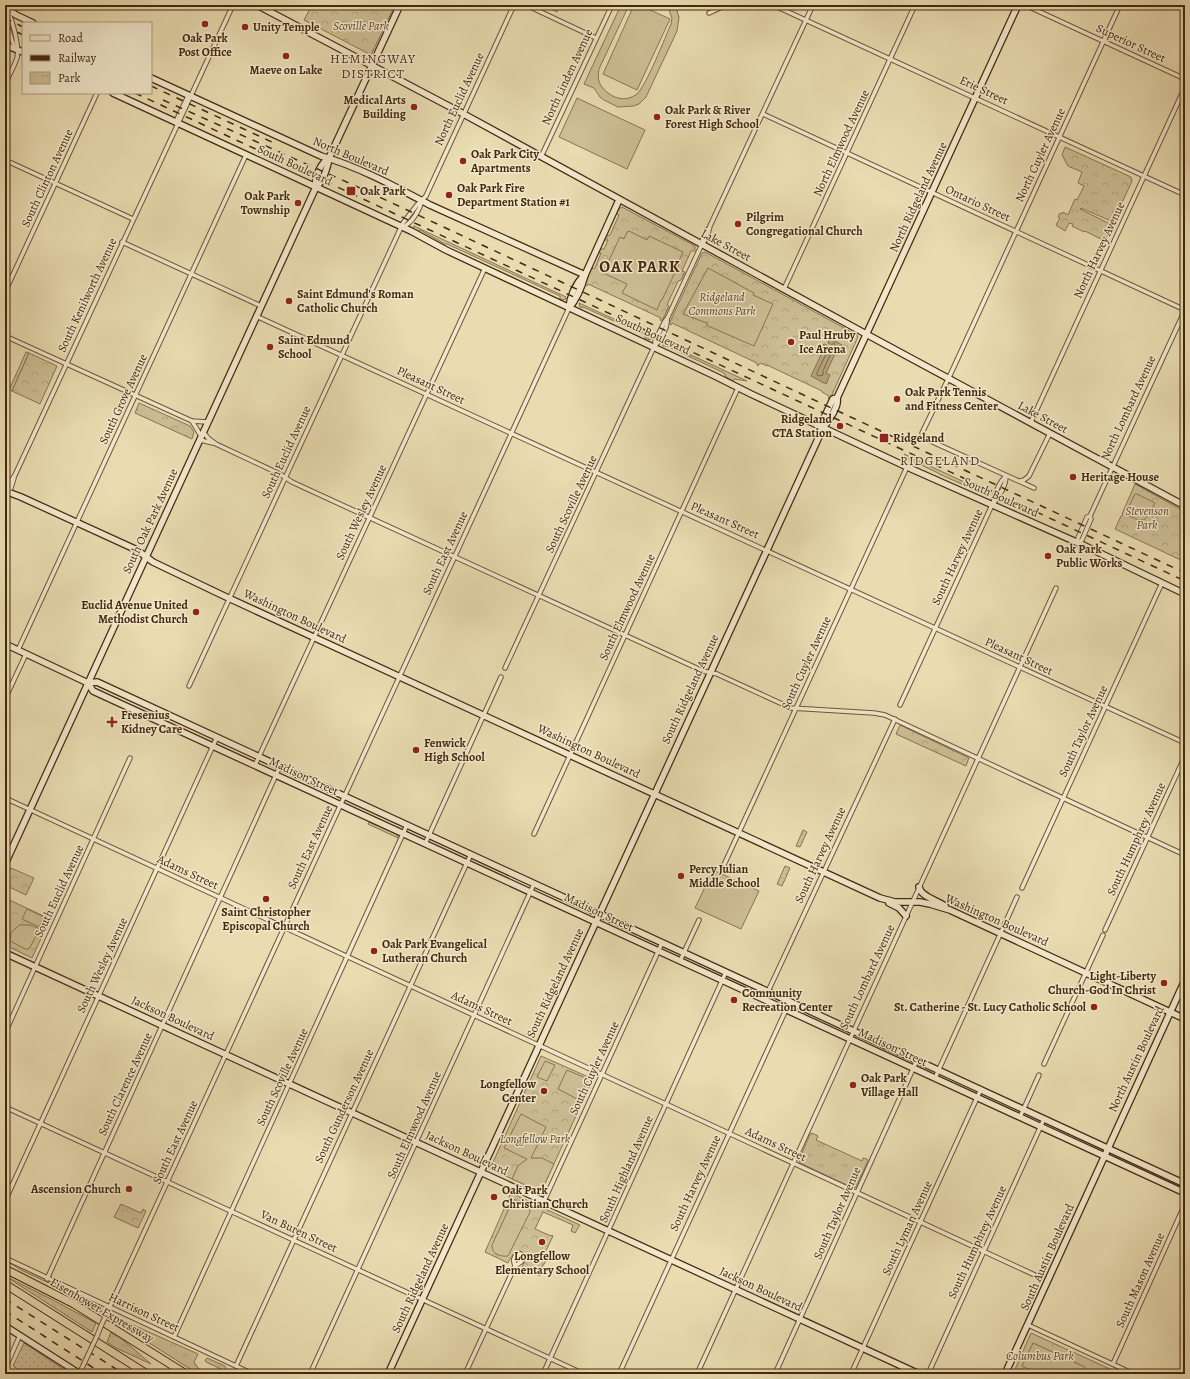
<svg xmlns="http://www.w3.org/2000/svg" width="1190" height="1379" font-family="Alegreya,serif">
  <defs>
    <pattern id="grass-tufts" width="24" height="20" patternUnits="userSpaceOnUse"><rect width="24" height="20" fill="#cdbe95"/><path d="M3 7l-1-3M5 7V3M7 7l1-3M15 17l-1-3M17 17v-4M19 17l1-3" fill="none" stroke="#b1a37f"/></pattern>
    <pattern id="park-crowns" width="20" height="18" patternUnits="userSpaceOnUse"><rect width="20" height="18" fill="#cdbe95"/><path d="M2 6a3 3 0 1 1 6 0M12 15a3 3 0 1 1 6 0" fill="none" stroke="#b1a37f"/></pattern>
    <pattern id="garden-dots" width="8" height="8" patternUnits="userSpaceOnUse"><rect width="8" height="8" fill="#cdbe95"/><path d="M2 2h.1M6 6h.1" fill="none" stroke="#b1a37f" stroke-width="1.8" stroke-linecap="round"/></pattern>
  </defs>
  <rect width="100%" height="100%" fill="#e9dcb1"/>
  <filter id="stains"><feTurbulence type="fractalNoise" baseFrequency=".005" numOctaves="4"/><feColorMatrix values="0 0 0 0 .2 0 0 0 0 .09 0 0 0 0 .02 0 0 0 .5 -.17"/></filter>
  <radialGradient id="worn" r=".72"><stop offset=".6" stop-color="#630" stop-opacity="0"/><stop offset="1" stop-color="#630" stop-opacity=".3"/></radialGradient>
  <g fill="url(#grass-tufts)" stroke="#897452">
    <path d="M414,226L566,297V299L563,300L560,299V296L447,244H445L420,230L418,231L413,229Z"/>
    <path d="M579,303L653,337L650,340L645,338V335L583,307L582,308L580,307Z"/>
    <path d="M663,342L747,381L734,379L733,381L726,377L724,373L667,346H663Z"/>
    <path d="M26,352L29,353L12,391L9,390Z"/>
    <path d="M904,454L990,494L989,496L939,474L938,473L917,463L913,464Z"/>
    <path d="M369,822L397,834L398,838L368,824Z"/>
    <path d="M812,1133L818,1136L816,1140L862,1161L863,1158L867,1159L868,1161L856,1187L853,1188L800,1163L799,1160L810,1134Z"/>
    <path d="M1153,1172L1185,1187L1184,1189L1152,1174Z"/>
    <path d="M5,1260L101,1305L102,1308L101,1312L64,1291V1290L21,1270Z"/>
    <path d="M5,1276L53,1300L96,1323L92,1332Z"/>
    <path d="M113,1316L198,1354L194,1362L198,1368L210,1374H198L143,1339L144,1337L111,1318Z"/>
    <path d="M111,1332L122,1339L151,1364L116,1348L107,1342Z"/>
    <path d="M207,1358L225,1366L226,1369L223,1370L206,1362L205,1360Z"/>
  </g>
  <g fill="url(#park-crowns)" stroke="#897452">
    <path d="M312,5H395L371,55L304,20Z"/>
    <path d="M542,5H560L557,12Z"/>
    <path d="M1065,147L1131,177L1132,181L1114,220L1111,221L1081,208L1080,209L1112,225L1105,241L1085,231L1084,232L1072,226L1073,224L1069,223L1065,231L1056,225L1060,218L1058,217L1060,213L1062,214L1063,212L1068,215L1075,199L1077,200L1084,186L1078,183L1082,172L1068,166L1062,155Z"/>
    <path d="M622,207L695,246V251H691L682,271L685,272L681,280L678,281L667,305L669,306L662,321L660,320L661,318L588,284L587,286L585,285L591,269L595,268L601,253H598L600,249H604L608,240H604L606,236L610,235L619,215L616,214L619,209Z"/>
    <path d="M705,252L857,335L858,337L830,399L828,398L829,396L822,392V391L767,365V366L760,363L758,366L757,365V363L672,323L671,325L669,324L702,253Z"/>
    <path d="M29,353L57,366L40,404L12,391Z"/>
    <path d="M139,403L190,426L194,432L192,439L135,413Z"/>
    <path d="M1135,484L1180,509L1185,510V562L1115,529L1121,516L1123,515L1122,514Z"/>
    <path d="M900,725L969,758L966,766L896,734Z"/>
    <path d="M11,868L34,878L26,895L5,885V881Z"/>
    <path d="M5,898L50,919L32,958L5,945Z"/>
    <path d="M541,1056L593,1079L541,1192L490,1169Z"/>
    <path d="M511,1193L580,1225L575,1233L571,1231L573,1225L543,1212L535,1229L551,1236L552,1235L553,1236L543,1257L546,1259L545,1261H546L542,1267L544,1268L540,1276L522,1267L526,1258C520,1244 512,1254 508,1263L485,1252Z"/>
    <path d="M121,1204L141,1213L143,1209L146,1211L138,1228L114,1217Z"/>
    <path d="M1031,1333L1121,1374H1013Z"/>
  </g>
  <g fill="url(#garden-dots)" stroke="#897452">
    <path d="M803,830L807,832L800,847L796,846Z"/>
    <path d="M785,866L790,868L782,886L777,884Z"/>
    <path d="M24,1343L71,1374H25L13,1366Z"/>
  </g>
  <g fill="#cdbe95" stroke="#897452">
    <path d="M621,5H629L599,69C597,80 599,86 608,93C617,100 628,101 637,94C646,86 665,38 671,24L672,18L667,5H675L679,17L677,31L646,97L639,104L633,106L618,107L604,100L600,97L594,88L584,84Z"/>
    <path d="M634,5H639L670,19L637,90L603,74Z"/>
    <path d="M577,98L645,130L627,169L559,137Z"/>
    <path d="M629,231L647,240L649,236L683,252L678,263L679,264L662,300H661L657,310L622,293L627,284L603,273L620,237L624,239L627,232Z"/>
    <path d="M708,268L754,293L753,295L773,304L754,346L706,325L708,323L704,322L683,314Z"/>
    <path d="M1135,494H1137L1155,503L1149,514L1144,520L1136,519L1125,514Z"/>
    <path d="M713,870L759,891L741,929L695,908Z"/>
    <path d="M27,909L44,917L39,927L22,919Z"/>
    <path d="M19,925H30L40,929L29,949H25L10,941L11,933Z"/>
    <path d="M545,1061L555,1065L547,1081L537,1077Z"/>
    <path d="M567,1070L588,1079L579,1100L558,1089Z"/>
    <path d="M521,1114L546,1127L531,1158H542L554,1164L541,1192L512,1179L518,1166L527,1159L504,1148Z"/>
    <path d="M514,1200C522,1200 530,1204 530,1212L508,1256C501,1257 491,1254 492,1245L512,1202Z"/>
    <path d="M1033,1343L1085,1367L1082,1374H1039L1022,1366Z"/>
  </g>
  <g fill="#b19f7a" stroke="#86704f">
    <path d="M830,338L842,345V348L834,345V342L832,345L828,343Z"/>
    <path d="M824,344L837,350L826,373L830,375L826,384L811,376L825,346L823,345Z"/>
  </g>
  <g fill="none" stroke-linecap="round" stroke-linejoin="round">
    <path stroke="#7b6444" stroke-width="1" d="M828,351H830L831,353L823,371V375L820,376L817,375V373Z"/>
    <g stroke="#6e5638" stroke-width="5.5">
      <g id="street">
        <path d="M7,5C6,21 9,36 16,50"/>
        <path d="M526,5L596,38"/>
        <path d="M773,5L1185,195"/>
        <path d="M1025,5L1185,79"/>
        <path d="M709,13L720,8L721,5"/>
        <path d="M5,84C9,75 14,67 17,58C20,47 12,19 7,9"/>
        <path d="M763,114L1185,310"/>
        <path d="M177,123V119L187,98L190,96"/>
        <path d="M541,157L612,5"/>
        <path d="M5,160L133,219"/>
        <path d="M403,227C412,223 420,210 422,200"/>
        <path d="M122,242L261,306"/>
        <path d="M702,243L703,236L708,229"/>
        <path d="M784,289L915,5"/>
        <path d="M5,292L97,93"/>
        <path d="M256,316L1185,743"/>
        <path d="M5,336L192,421L207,422"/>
        <path d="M655,346V341L665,321L667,319L702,244L707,238L710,226L813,5"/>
        <path d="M192,421L201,436"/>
        <path d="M1031,422L1185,87"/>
        <path d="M203,432L209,439L216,444L280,474L292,482L703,671L717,674L791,708L874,713L885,715L1185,855"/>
        <path d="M200,440L213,443"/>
        <path d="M1020,481L1024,480L1029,476L1050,433"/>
        <path d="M1034,488L926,439L922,433L952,371L1120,5"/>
        <path d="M8,489L11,488L14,478"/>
        <path d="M5,497L8,489L7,487L15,475L233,5"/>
        <path d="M993,504C994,495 999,482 1006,476"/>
        <path d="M1077,543L1078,538L1087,517L1090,516L1185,310"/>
        <path d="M1078,543L1082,540L1091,519L1090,516"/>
        <path d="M18,650L246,155"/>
        <path d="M505,668L654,347C660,341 668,328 667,319"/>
        <path d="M189,686L403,223L417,205L426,196L514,5"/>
        <path d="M5,699L26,654"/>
        <path d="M900,705L992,505C998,498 1006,486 1006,476"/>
        <path d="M255,765L485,268"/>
        <path d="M5,798L1037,1276"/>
        <path d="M534,834L738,388"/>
        <path d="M425,844L501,677"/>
        <path d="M723,867L907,467"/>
        <path d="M1022,888L1162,583"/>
        <path d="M1105,930L1185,756"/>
        <path d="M680,961L699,920"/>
        <path d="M764,1000L895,719"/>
        <path d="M5,1033L130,758"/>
        <path d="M1044,1064L1103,935"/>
        <path d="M935,1078L1017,897"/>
        <path d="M5,1107L584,1374"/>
        <path d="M1020,1117L1039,1075"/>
        <path d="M1182,1182L1185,1177"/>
        <path d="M5,1201L217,737"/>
        <path d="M544,1201L662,943"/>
        <path d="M5,1258L253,1374"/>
        <path d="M47,1279L280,766"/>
        <path d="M106,1315L569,308"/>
        <path d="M1028,1325L1134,1374"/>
        <path d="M97,1336L101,1326"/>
        <path d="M174,1337L407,825"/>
        <path d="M1113,1364L1185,1204"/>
        <path d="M236,1366L471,854"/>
        <path d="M5,1369L20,1335"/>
        <path d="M310,1374L534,884"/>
        <path d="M465,1374L515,1266L521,1262L523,1258L521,1254H517C513,1258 513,1260 515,1266"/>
        <path d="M543,1374L726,972"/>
        <path d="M619,1374L790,1001"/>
        <path d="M697,1374L1056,588"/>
        <path d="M775,1374L917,1060"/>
        <path d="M851,1374L981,1089"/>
        <path d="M928,1374L1044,1119"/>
      </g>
    </g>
    <g stroke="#45290f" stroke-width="8">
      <g id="secondary">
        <path d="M257,5L458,111L866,334L1185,506"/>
        <path d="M5,7L16,15L33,23"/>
        <path d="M5,45L23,52"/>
        <path d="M151,78L321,156C357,166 396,187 430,205L585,275"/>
        <path d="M113,93L411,231L446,250L715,376L751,394L907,467L1083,545L1185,594"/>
        <path d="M316,187C314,177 321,163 329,158"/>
        <path d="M569,308C577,299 582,286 585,275L619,200"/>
        <path d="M569,308C570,296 576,284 584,275"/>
        <path d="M823,428C829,420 839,407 837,398L1018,5"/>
        <path d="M5,491L21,497L137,550L153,562L222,595L880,898L895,902H920L930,904L950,910L1185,1019"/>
        <path d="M5,644L88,683L93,691L1185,1193"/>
        <path d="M88,683L97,682L1185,1184"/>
        <path d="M5,864L316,187C323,181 328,167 329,158L400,5"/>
        <path d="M919,887C921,897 937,900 945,906"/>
        <path d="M889,903L899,908L906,916"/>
        <path d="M5,953L919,1374"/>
        <path d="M5,1326L80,1374"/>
        <path d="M388,1374L767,550L823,428L824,418L833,399L837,398"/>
        <path d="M1005,1374L1185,980"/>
      </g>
    </g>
    <g stroke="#45290f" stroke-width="9">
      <g id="highway">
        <path d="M5,1269L74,1304L186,1374"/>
        <path d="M5,1284L147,1374"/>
      </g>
    </g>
    <use href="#street" stroke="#f1e8cc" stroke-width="3.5"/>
    <use href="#secondary" stroke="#f1e8cc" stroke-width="5.5"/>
    <use href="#highway" stroke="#e9dcb1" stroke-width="7"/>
    <g stroke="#45290f" stroke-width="1.5" stroke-dasharray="7 7" stroke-linecap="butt">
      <path d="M5,18L23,27"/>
      <path d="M5,26L23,35"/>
      <path d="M151,86L274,143"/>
      <path d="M135,93L1185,581"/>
      <path d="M163,100L360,188L1185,573"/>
      <path d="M5,1299L124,1374"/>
      <path d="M5,1311L103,1374"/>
    </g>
    <g stroke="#6e5638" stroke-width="5.5" stroke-linecap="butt">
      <g id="street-bridge">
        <path d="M101,1326L106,1315"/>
        <path d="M81,1370L97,1336"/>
      </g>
    </g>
    <use href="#street-bridge" stroke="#f1e8cc" stroke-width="3.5"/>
  </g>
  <g fill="#8f2418" stroke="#f1e8cc" stroke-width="1.5">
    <circle cx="205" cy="24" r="4"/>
    <circle cx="245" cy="27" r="4"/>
    <circle cx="286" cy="56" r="4"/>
    <circle cx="414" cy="107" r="4"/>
    <circle cx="657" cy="117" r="4"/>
    <circle cx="463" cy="161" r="4"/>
    <rect x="346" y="186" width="10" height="10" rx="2"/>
    <circle cx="449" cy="195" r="4"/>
    <circle cx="298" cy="203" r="4"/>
    <circle cx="738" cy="224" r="4"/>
    <circle cx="289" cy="301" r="4"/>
    <circle cx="791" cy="342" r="4"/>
    <circle cx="270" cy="347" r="4"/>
    <circle cx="897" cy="399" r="4"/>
    <circle cx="840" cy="426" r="4"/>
    <rect x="879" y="433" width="10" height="10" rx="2"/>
    <circle cx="1073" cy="477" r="4"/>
    <circle cx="1048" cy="556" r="4"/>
    <circle cx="196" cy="612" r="4"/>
    <path d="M110 716h4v4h4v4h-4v4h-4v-4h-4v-4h4z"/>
    <circle cx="416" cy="750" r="4"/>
    <circle cx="681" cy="876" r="4"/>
    <circle cx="266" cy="899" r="4"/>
    <circle cx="374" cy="951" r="4"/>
    <circle cx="1164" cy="983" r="4"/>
    <circle cx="734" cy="1000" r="4"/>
    <circle cx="1094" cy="1007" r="4"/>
    <circle cx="853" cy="1085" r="4"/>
    <circle cx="544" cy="1091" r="4"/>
    <circle cx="129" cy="1189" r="4"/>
    <circle cx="494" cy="1197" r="4"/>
    <circle cx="542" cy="1242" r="4"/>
  </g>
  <g text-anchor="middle" stroke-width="3" stroke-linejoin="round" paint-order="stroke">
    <g font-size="12" font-style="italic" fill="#60472a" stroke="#f1e8cc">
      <text x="361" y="30">Scoville Park</text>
      <text x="722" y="301">Ridgeland<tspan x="722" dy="14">Commons Park</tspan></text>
      <text x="1147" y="515">Stevenson<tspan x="1147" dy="14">Park</tspan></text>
      <text x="535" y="1143">Longfellow Park</text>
      <text x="1040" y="1360">Columbus Park</text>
    </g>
    <g font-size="12" font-weight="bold" fill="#45290f" stroke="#f1e8cc" text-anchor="start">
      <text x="253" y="31">Unity Temple</text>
      <text x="205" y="42" text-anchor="middle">Oak Park<tspan x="205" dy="14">Post Office</tspan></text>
      <text x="286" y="74" text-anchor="middle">Maeve on Lake</text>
      <text x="406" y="104" text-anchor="end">Medical Arts<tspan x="406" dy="14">Building</tspan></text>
      <text x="665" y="114">Oak Park &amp; River<tspan x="665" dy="14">Forest High School</tspan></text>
      <text x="471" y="158">Oak Park City<tspan x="471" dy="14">Apartments</tspan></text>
      <text x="457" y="192">Oak Park Fire<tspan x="457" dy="14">Department Station #1</tspan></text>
      <text x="360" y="195">Oak Park</text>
      <text x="290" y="200" text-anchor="end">Oak Park<tspan x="290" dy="14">Township</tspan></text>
      <text x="746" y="221">Pilgrim<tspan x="746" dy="14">Congregational Church</tspan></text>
      <text x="297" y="298">Saint Edmund's Roman<tspan x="297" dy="14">Catholic Church</tspan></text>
      <text x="799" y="339">Paul Hruby<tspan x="799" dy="14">Ice Arena</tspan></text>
      <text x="278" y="344">Saint Edmund<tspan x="278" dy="14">School</tspan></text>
      <text x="905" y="396">Oak Park Tennis<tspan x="905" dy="14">and Fitness Center</tspan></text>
      <text x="832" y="423" text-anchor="end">Ridgeland<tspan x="832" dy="14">CTA Station</tspan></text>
      <text x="893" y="442">Ridgeland</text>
      <text x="1081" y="481">Heritage House</text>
      <text x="1056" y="553">Oak Park<tspan x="1056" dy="14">Public Works</tspan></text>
      <text x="188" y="609" text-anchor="end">Euclid Avenue United<tspan x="188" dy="14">Methodist Church</tspan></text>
      <text x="121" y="719">Fresenius<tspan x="121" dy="14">Kidney Care</tspan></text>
      <text x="424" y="747">Fenwick<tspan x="424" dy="14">High School</tspan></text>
      <text x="689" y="873">Percy Julian<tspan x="689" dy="14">Middle School</tspan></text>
      <text x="266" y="916" text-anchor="middle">Saint Christopher<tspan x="266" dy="14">Episcopal Church</tspan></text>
      <text x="382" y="948">Oak Park Evangelical<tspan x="382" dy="14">Lutheran Church</tspan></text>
      <text x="1156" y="980" text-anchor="end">Light-Liberty<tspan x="1156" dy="14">Church-God In Christ</tspan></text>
      <text x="742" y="997">Community<tspan x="742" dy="14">Recreation Center</tspan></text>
      <text x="1086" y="1011" text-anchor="end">St. Catherine - St. Lucy Catholic School</text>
      <text x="861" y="1082">Oak Park<tspan x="861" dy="14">Village Hall</tspan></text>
      <text x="536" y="1088" text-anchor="end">Longfellow<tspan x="536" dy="14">Center</tspan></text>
      <text x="121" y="1193" text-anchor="end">Ascension Church</text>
      <text x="502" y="1194">Oak Park<tspan x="502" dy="14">Christian Church</tspan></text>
      <text x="542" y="1260" text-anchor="middle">Longfellow<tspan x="542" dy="14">Elementary School</tspan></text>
    </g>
    <g font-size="12" fill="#45290f" stroke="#f1e8cc">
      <text transform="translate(1131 43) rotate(25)" y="4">Superior Street</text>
      <text transform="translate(567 77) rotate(-65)" y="4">North Linden Avenue</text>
      <text transform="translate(984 90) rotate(25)" y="4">Erie Street</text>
      <text transform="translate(459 99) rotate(-65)" y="4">North Euclid Avenue</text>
      <text transform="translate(841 143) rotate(-65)" y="4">North Elmwood Avenue</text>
      <text transform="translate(1040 155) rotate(-65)" y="4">North Cuyler Avenue</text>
      <text transform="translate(351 156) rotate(23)" y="4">North Boulevard</text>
      <text transform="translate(295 165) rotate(25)" y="4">South Boulevard</text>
      <text transform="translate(47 178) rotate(-65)" y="4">South Clinton Avenue</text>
      <text transform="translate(918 197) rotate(-65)" y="4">North Ridgeland Avenue</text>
      <text transform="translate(978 203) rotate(25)" y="4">Ontario Street</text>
      <text transform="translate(726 245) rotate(28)" y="4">Lake Street</text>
      <text transform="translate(1099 250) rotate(-65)" y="4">North Harvey Avenue</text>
      <text transform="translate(87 295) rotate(-65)" y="4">South Kenilworth Avenue</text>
      <text transform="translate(653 334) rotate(25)" y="4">South Boulevard</text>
      <text transform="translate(431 385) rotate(25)" y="4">Pleasant Street</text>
      <text transform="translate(123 399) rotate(-65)" y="4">South Grove Avenue</text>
      <text transform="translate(1128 408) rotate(-65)" y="4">North Lombard Avenue</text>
      <text transform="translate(1043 417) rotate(28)" y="4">Lake Street</text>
      <text transform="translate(286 452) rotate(-65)" y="4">South Euclid Avenue</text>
      <text transform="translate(1001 497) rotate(24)" y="4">South Boulevard</text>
      <text transform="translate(571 504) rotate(-65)" y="4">South Scoville Avenue</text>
      <text transform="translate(361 512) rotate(-65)" y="4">South Wesley Avenue</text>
      <text transform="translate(725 520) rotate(24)" y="4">Pleasant Street</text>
      <text transform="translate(150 521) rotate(-65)" y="4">South Oak Park Avenue</text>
      <text transform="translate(445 553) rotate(-65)" y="4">South East Avenue</text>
      <text transform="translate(957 557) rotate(-65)" y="4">South Harvey Avenue</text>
      <text transform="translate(627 607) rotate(-65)" y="4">South Elmwood Avenue</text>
      <text transform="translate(295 616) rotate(25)" y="4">Washington Boulevard</text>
      <text transform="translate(1019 656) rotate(25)" y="4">Pleasant Street</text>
      <text transform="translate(806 663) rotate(-65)" y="4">South Cuyler Avenue</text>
      <text transform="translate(690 689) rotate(-65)" y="4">South Ridgeland Avenue</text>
      <text transform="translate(1083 731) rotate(-65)" y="4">South Taylor Avenue</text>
      <text transform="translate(589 751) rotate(25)" y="4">Washington Boulevard</text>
      <text transform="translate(304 776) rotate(25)" y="4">Madison Street</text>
      <text transform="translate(1136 839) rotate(-65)" y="4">South Humphrey Avenue</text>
      <text transform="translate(310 847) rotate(-65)" y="4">South East Avenue</text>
      <text transform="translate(820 855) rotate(-65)" y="4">South Harvey Avenue</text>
      <text transform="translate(188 872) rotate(25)" y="4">Adams Street</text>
      <text transform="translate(59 891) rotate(-65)" y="4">South Euclid Avenue</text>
      <text transform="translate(599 912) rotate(25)" y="4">Madison Street</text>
      <text transform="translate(997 920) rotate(24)" y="4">Washington Boulevard</text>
      <text transform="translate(102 965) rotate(-65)" y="4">South Wesley Avenue</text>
      <text transform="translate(867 977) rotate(-65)" y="4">South Lombard Avenue</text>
      <text transform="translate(555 983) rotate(-65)" y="4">South Ridgeland Avenue</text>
      <text transform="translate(482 1008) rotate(25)" y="4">Adams Street</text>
      <text transform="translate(173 1018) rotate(25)" y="4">Jackson Boulevard</text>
      <text transform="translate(893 1047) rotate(25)" y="4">Madison Street</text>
      <text transform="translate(1136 1059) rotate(-65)" y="4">North Austin Boulevard</text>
      <text transform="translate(594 1068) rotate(-65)" y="4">South Cuyler Avenue</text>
      <text transform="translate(282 1077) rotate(-65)" y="4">South Scoville Avenue</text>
      <text transform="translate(125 1084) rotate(-65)" y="4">South Clarence Avenue</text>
      <text transform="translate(344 1106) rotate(-65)" y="4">South Gunderson Avenue</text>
      <text transform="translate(414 1125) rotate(-66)" y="4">South Elmwood Avenue</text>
      <text transform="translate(175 1142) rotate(-65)" y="4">South East Avenue</text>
      <text transform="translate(776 1144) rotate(25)" y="4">Adams Street</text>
      <text transform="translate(467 1153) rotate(25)" y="4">Jackson Boulevard</text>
      <text transform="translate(626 1169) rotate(-66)" y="4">South Highland Avenue</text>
      <text transform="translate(695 1183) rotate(-65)" y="4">South Harvey Avenue</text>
      <text transform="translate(837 1213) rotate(-66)" y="4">South Taylor Avenue</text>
      <text transform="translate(907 1228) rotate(-65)" y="4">South Lyman Avenue</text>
      <text transform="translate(299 1231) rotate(25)" y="4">Van Buren Street</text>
      <text transform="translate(977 1242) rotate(-65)" y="4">South Humphrey Avenue</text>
      <text transform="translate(1047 1257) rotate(-66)" y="4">South Austin Boulevard</text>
      <text transform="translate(420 1278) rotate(-65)" y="4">South Ridgeland Avenue</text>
      <text transform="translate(1140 1280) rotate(-66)" y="4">South Mason Avenue</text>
      <text transform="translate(761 1289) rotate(25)" y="4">Jackson Boulevard</text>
      <text transform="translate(102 1310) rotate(30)" y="4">Eisenhower Expressway</text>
      <text transform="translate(144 1312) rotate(25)" y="4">Harrison Street</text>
    </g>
    <g font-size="13" letter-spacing="1" fill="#45290f" stroke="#f1e8cc">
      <text x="373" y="63">HEMINGWAY<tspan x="373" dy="15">DISTRICT</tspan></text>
      <text x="940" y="465">RIDGELAND</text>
    </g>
    <g font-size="16" font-weight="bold" letter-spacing="1" fill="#45290f" stroke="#f1e8cc">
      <text x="640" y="272">OAK PARK</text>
    </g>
  </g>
  <rect width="1190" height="1379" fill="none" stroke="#e9dcb1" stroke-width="20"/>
  <rect x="6" y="6" width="1178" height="1367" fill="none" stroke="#45290f" stroke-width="2"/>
  <rect x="10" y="10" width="1170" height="1359" fill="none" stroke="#45290f"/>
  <rect x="22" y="22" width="130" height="72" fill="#f1e8cc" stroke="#ac9c80"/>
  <rect x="30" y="35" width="20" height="6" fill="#f1e8cc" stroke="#ac9c80"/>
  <text x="58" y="42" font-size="12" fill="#45290f">Road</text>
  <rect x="30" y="55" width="20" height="6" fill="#45290f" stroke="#ac9c80"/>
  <text x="58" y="62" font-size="12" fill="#45290f">Railway</text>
  <rect x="30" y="72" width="20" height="12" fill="url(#park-crowns)" stroke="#ac9c80"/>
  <text x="58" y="82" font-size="12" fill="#45290f">Park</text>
  <rect width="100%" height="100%" filter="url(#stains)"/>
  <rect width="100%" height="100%" fill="url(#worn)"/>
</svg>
